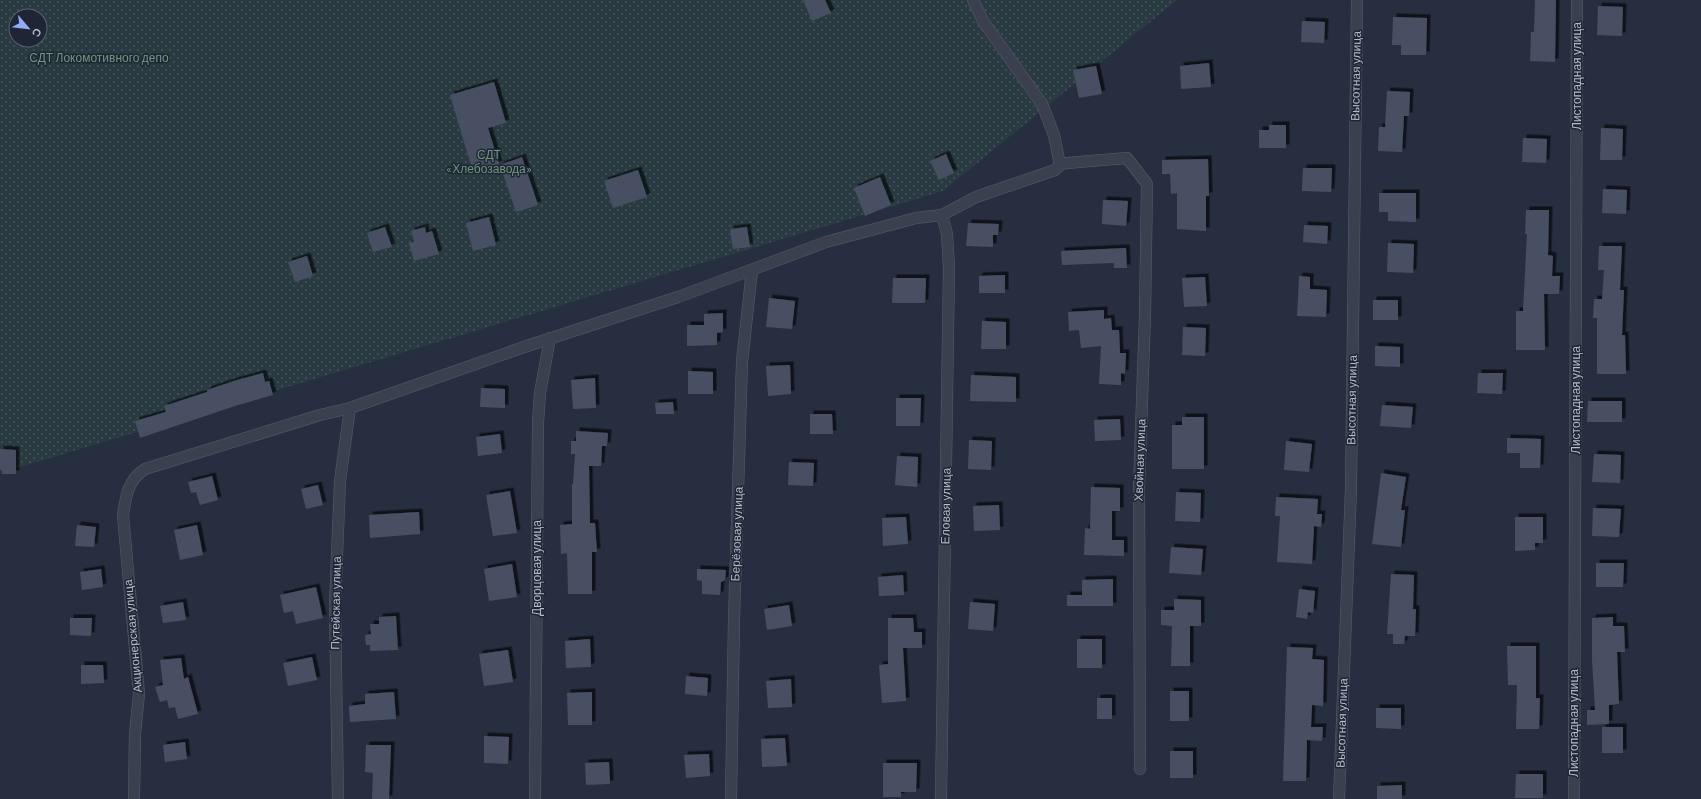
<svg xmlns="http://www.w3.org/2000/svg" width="1701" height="799" font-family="Barlow,sans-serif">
  <defs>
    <pattern id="garden-dots" width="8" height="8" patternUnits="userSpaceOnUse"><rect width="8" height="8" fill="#293a40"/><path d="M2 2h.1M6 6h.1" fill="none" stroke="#46555a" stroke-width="1.8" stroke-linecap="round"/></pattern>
    <filter id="shadow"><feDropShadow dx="3.5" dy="-3.5" stdDeviation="0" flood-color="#0009"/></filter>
  </defs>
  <rect width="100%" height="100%" fill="#272e3f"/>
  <path fill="url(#garden-dots)" fill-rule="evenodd" d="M0,0H1177L943,191L0,473ZM16,16H40V40H16Z"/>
  <g fill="#484f63" filter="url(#shadow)">
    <path d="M803,0H825L831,13L812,21Z"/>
    <path d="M1535,0H1556L1555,62L1530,61L1531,32H1534Z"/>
    <path d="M1598,6L1623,7L1622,36L1597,35Z"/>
    <path d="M1393,17L1427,18L1426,55H1401V45H1392Z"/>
    <path d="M1302,21L1325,22L1324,43L1301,42Z"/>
    <path d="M1209,63L1211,87L1181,89L1180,66Z"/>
    <path d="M1096,66L1102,94L1079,98L1073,70Z"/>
    <path d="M494,82L506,123L488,128L499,164L473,172L450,95Z"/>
    <path d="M1387,91L1410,92L1409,116H1404L1402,152L1378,151L1379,127H1385Z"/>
    <path d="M1269,125H1286V148H1259V130H1269Z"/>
    <path d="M1601,128L1623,129L1622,160H1600Z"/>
    <path d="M1523,138L1547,139L1546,163L1522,162Z"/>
    <path d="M946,154L954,173L939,180L930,161Z"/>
    <path d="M522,157L538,205L516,212L500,165Z"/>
    <path d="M1208,159L1209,196H1206V231L1177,229V193L1171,194L1170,174H1162V160Z"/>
    <path d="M1303,168H1332L1331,192L1302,191Z"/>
    <path d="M638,170L647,197L613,208L604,181Z"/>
    <path d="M880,177L891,205L865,216L854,188Z"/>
    <path d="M1603,189L1627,190L1626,214L1602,213Z"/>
    <path d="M1379,193H1416V222L1388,221V212H1379Z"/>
    <path d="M1103,200L1128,201L1126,226L1102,224Z"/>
    <path d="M1526,210H1549L1548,255L1553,256L1552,276H1560L1559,294H1544L1545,350H1516V311H1523L1527,234H1525Z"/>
    <path d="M489,217L496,245L473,251L466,223Z"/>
    <path d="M968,223L999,224L998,235H993V247L966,246Z"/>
    <path d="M1304,225L1328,226L1327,244L1303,242Z"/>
    <path d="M385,227L392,247L373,252L367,233Z"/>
    <path d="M425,227L426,233L432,231L439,254L414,261L409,243L414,242L411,231Z"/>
    <path d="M747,227L750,247L733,249L730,229Z"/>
    <path d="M1388,243L1414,244L1413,273L1387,272Z"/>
    <path d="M1599,246H1622L1620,290H1624L1622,335H1625L1626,374H1597V318H1593L1594,299H1602L1604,270H1598Z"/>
    <path d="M1126,248L1127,268H1114V263L1062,265L1061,251Z"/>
    <path d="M307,256L313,276L295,282L288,262Z"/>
    <path d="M1005,275V293H979V276Z"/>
    <path d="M1299,276L1310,277V289L1327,290L1326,317L1297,316Z"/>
    <path d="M1205,277L1207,306L1184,307L1182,278Z"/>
    <path d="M893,278H926L925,303H892Z"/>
    <path d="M769,298L795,301L792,329L766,327Z"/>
    <rect x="1373" y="300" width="25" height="20"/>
    <path d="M1104,310V319L1111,318L1112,330H1119L1120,353H1126L1125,374L1121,373V385L1099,384L1101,346L1081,348L1079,330L1069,331L1068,312Z"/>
    <path d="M723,313V332L717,333V345L687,346V325H704V314Z"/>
    <path d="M982,321L1006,322V349H981Z"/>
    <path d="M1183,327L1206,328L1205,356L1182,355Z"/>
    <path d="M1375,346L1400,347V367L1375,366Z"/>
    <path d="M790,365L791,394L768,396L766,366Z"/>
    <path d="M688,371L713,372V394H688Z"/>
    <path d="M263,373L265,382L269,381L273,395L235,406L140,438L135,421L166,412L164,406L207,392V390L237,380Z"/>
    <path d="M1478,373H1503L1502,394L1477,393Z"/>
    <path d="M971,375L1016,377V402L970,401Z"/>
    <path d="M595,378L596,408L573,409L571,380Z"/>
    <path d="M481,388L505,389V408L480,407Z"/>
    <path d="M896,398H921L920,426H896Z"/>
    <path d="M1588,401H1622V422H1587Z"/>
    <path d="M673,402L674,414H656L655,403Z"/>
    <path d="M1382,405L1413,407L1411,428L1380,426Z"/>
    <path d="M810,414H832L833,434H810Z"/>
    <path d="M1182,417H1204V469H1172V425H1182Z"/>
    <path d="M1120,419L1121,440L1095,441L1094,420Z"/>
    <path d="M576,431L608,433L607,446H602L601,466H589L590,523H595L597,552H592V594H568L567,553L561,554L560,525L572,524V484H573L575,454H571V441H576Z"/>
    <path d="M500,434L502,453L478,456L476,437Z"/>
    <path d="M1507,438L1541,439L1540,468H1520V453H1507Z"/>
    <path d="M969,440L992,441L991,470L968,469Z"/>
    <path d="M1286,441L1312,444L1309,472L1284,470Z"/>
    <path d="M0,449L16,450V474H2V470H0Z"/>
    <path d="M1594,454L1621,455L1620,483L1592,482Z"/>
    <path d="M897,456L918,457L917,487L895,485Z"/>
    <path d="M789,462L814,463L813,486L788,485Z"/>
    <path d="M1381,473L1406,477L1401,510H1405L1401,547L1372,544Z"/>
    <path d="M212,476L218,500L200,505L196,492L191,493L188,482Z"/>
    <path d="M318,485L323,505L306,509L301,489Z"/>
    <path d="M1091,487L1120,488V511H1112V540H1124V556L1084,555L1085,528L1090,529Z"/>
    <path d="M510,491L517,533L493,536L486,495Z"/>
    <path d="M1176,492L1201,493L1200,522L1175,521Z"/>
    <path d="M1276,497L1318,499L1317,514H1322L1321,527L1314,526L1312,564L1277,562L1280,516H1275Z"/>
    <path d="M999,505L1000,530L974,531L973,506Z"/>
    <path d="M1593,508L1621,509L1619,537L1592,536Z"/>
    <path d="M419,512L420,534L370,538L369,515Z"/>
    <path d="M906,517L908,544L883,546L882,518Z"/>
    <path d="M1515,517H1543V543H1535V550L1515,551Z"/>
    <path d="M77,525L96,527L94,547L75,546Z"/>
    <path d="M197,525L203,555L180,560L174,530Z"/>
    <path d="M1171,547L1203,549L1201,575L1169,573Z"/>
    <path d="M1596,563H1624L1623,587H1596Z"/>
    <path d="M512,564L517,597L489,601L484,569Z"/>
    <path d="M101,569L103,587L82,590L80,572Z"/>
    <path d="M697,569L726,570L725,580L721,582L720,595L702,594V581L697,580Z"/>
    <path d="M1391,574L1414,575L1413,609H1416L1415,636H1405L1404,644H1393V634H1387Z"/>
    <path d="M903,575L904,595L879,596L878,577Z"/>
    <path d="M1113,579V606H1067V595H1082V580Z"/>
    <path d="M316,587L323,618L296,624L293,611L284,613L280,595Z"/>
    <path d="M1299,589L1315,591L1313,613L1308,612L1307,619L1296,617Z"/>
    <path d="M1174,599L1201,600V626H1190V666H1171L1172,626L1161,625V610H1174Z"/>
    <path d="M183,602L186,620L163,623L160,606Z"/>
    <path d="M970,602L995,604L993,631L968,629Z"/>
    <path d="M789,605L792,626L767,630L764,609Z"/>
    <path d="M396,616L398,650L370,651V645H366L365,635L371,634L370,624H379V617Z"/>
    <path d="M1613,617V626H1624L1625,652H1617L1619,704L1609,705V724L1587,725V710H1595L1592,660V618Z"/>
    <path d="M70,618H92L91,636L70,635Z"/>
    <path d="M888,618H913L914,632H922V648H903L906,701L882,703L879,665L888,664Z"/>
    <path d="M590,639L591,667L566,668L565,641Z"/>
    <rect x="1077" y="639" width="25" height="29"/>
    <path d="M1507,646H1536V698H1540L1539,729H1516L1517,685H1508Z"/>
    <path d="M1287,647L1313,648L1312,659L1324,660L1323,706L1312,705L1311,727H1323L1322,741L1307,740L1306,781H1283Z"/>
    <path d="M508,650L513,682L484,686L479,654Z"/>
    <path d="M312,657L317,680L288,686L283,663Z"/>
    <path d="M181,658L184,679L188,677L198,714L178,719L175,707L169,708L167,700L160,702L155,687L163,685L160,660Z"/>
    <path d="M81,665H103L104,683L81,684Z"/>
    <path d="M686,676L708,678L707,696L685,694Z"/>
    <path d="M791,679L792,707L768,708L766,681Z"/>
    <rect x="1170" y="691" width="19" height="30"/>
    <path d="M394,692L396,719L350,722L349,706L365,704V694Z"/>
    <path d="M592,692V725H568L567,693Z"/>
    <rect x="1097" y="698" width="15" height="21"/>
    <path d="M1376,708H1401V729L1376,728Z"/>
    <rect x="1602" y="727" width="21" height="26"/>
    <path d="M484,736L509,737L508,764L484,763Z"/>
    <path d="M785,738L787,766L762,767L761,739Z"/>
    <path d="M185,742L187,759L165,762L163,745Z"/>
    <path d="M366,745H391L389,799H372L373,773L365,772Z"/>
    <rect x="1170" y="751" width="23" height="27"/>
    <path d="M709,754L710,776L686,778L684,755Z"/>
    <path d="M609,762L610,784L586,785L585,763Z"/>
    <path d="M883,763H917L916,792H901V797H883Z"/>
    <path d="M1516,774H1543V798H1515Z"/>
    <path d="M1402,785V799H1377V786Z"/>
  </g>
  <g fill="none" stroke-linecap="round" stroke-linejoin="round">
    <g stroke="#585e6d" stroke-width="12">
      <g id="street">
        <path d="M973,0L983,21L1042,104L1054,135L1060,165L1067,163L1127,158L1147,184L1145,315L1139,487L1140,769"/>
        <path d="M134,799L135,734L139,694L123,515C126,495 128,480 145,469L320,415L350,408L530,345L678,297L826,242L916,218L942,215L976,197L1055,170L1060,165"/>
        <path d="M338,799L335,606L340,481L350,408"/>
        <path d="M535,799L538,423L540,393L550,338"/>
        <path d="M731,799L734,619L742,362L752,270"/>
        <path d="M941,799L949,267L947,234L942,215"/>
        <path d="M1339,799L1351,488L1357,0"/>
        <path d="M1574,799L1577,0"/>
      </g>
    </g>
    <use href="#street" stroke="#3b404f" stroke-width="11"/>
  </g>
  <g text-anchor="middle" stroke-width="3" stroke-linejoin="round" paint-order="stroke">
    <g font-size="12" fill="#6f9a7f" stroke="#1f2534">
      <text x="99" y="62">СДТ Локомотивного депо</text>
      <text x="489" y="159">СДТ<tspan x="489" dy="14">«Хлебозавода»</tspan></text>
    </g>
    <g font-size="12" fill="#b7bcca" stroke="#1f2534">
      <text transform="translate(1356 76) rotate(-89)" y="4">Высотная улица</text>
      <text transform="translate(1577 76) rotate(-90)" y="4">Листопадная улица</text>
      <text transform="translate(1352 400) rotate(-89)" y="4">Высотная улица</text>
      <text transform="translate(1576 400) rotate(-90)" y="4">Листопадная улица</text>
      <text transform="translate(1140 460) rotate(-88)" y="4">Хвойная улица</text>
      <text transform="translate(946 506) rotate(-89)" y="4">Еловая улица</text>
      <text transform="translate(737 534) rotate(-88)" y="4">Берёзовая улица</text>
      <text transform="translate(537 568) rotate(-90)" y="4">Дворцовая улица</text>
      <text transform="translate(336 603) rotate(-89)" y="4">Путейская улица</text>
      <text transform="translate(133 636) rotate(-95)" y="4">Акционерская улица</text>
      <text transform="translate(1342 723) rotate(-88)" y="4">Высотная улица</text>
      <text transform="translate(1574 723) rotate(-90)" y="4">Листопадная улица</text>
    </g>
  </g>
  <g transform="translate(28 28) rotate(118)"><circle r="19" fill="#1f2534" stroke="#5c6170"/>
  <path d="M0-3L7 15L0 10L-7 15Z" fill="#92abf4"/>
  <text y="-6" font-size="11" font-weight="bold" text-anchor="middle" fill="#b7bcca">С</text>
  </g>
</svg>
